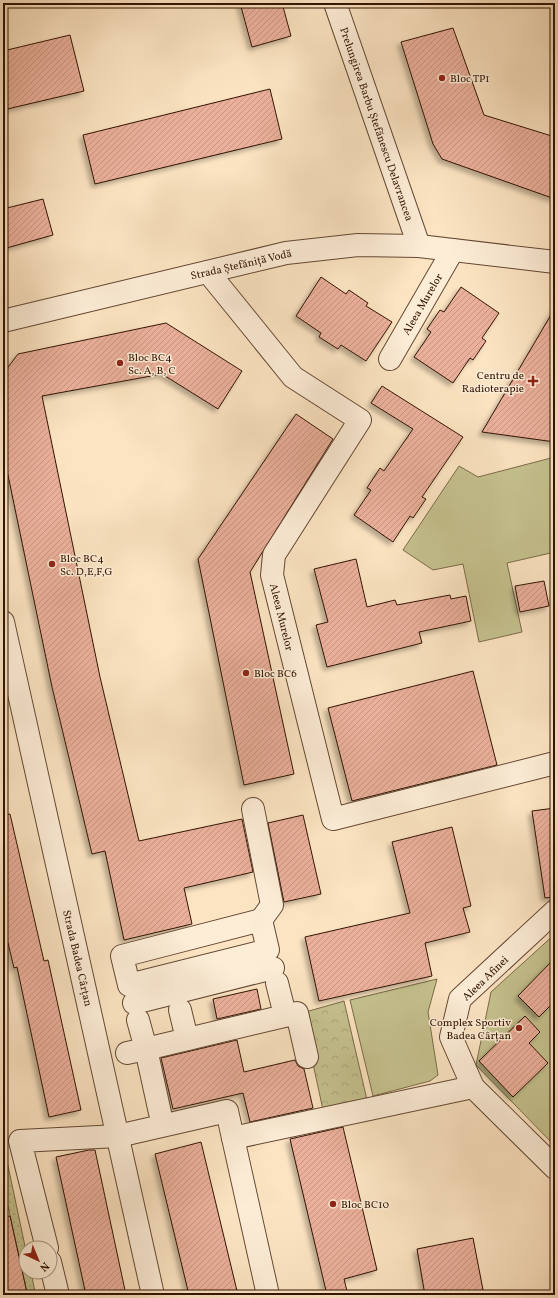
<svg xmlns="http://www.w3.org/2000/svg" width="558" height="1298" font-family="Vollkorn,serif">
  <defs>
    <pattern id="forest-crowns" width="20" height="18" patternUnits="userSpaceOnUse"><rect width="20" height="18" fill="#c5c28f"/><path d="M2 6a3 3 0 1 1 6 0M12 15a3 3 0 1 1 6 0" fill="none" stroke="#aaa67a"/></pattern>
    <pattern id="garden-dots" width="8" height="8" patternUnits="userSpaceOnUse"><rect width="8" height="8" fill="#c5c28f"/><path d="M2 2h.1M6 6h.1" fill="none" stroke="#aaa67a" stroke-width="1.8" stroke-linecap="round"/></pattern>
    <pattern id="building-hatch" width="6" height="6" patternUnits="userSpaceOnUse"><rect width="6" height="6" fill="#ebb09b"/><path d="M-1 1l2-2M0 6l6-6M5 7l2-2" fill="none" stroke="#ca9684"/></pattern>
    <filter id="shadow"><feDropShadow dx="-3.5" dy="3.5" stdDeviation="2" flood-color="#0004"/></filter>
  </defs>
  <rect width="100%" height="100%" fill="#fce4c2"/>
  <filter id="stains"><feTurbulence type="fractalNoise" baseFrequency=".005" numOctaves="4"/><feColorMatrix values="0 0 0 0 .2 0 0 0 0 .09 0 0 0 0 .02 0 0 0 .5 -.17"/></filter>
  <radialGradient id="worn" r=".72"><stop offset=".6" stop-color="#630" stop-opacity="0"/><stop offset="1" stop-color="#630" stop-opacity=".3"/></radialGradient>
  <g fill="#c5c28f" stroke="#7c6b49">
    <path d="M555,457V552L507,563L522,632L479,642L463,564L433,570L403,550L459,466L478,477Z"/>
    <path d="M555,934V1146L476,1065L491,992Z"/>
    <path d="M437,979L428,1012L438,1075L430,1081L373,1096L350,1000Z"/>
  </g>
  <path fill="url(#forest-crowns)" stroke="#7c6b49" d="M344,1001L367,1100L323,1110L302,1013Z"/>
  <path fill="url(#garden-dots)" stroke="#7c6b49" d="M3,1142L26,1251V1272H31L35,1292L27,1293L8,1206L3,1207Z"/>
  <g fill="url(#building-hatch)" stroke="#321403" filter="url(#shadow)">
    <path d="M240,3H282L291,36L252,47Z"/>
    <path d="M453,28L484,115L555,137V199L442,159L433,144L401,42Z"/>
    <path d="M70,35L84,91L3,110V51Z"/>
    <path d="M270,89L282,139L95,184L83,135Z"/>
    <path d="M43,199L53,235L3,249V209Z"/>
    <path d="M321,277L346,294L349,290L368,303L366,306L392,322L366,361L341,345L338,349L319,337L321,333L296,316Z"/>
    <path d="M461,287L499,313L482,338L486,341L473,360L470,358L453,383L414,357L431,332L427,329L440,310L444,312Z"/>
    <path d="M555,308V442L482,432Z"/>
    <path d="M166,323L242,371L218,409L162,374L42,396L100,677L139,841L242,819L253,872L184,888L192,924L124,940L105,851L92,854L52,687L3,451V374L18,354Z"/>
    <path d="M382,386L463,437L422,497L426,499L413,518L410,516L393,542L354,515L371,490L367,488L380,468L384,471L413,429L371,403Z"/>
    <path d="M296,414L333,439L250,572L294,774L244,785L198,559Z"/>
    <path d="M356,559L367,607L395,600L397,605L450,595L451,599L466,596L471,621L419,632L422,643L327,667L316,625L328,622L314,569Z"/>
    <path d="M544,581L549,606L520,612L515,586Z"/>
    <path d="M473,671L497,765L352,801L328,708Z"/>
    <path d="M555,808V897L545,898L532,811Z"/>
    <path d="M10,814L44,961L48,960L81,1110L49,1117L17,967L14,968L3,922V815Z"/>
    <path d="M303,815L321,894L284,902L268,823Z"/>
    <path d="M452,827L471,906L463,908L470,932L425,943L432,976L319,1001L305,937L410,913L392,842Z"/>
    <path d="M555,958V1001L539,1017L518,996Z"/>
    <path d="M257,989L261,1009L217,1019L213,999Z"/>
    <path d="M525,1016L540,1032L529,1043L548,1063L513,1097L479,1061Z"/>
    <path d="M237,1040L244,1072L295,1060L298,1066L304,1069L313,1108L250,1122L243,1093L173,1109L161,1058Z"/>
    <path d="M343,1127L377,1270L344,1279L348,1295H327L290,1139Z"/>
    <path d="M201,1142L238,1295H189L155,1154Z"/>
    <path d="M89,1150H95L126,1295H86L56,1157Z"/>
    <path d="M10,1216L27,1293L18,1295H3V1217Z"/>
    <path d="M473,1238L484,1295H425L417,1249Z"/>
  </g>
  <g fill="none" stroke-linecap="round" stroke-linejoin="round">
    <g stroke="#644833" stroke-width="24">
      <g id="minor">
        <path d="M335,3L419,246"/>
        <path d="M208,272L293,377L360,420L274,555L272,575L333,819L555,763"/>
        <path d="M3,321L286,253L358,245L419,246L555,262"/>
        <path d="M390,359L453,250"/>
        <path d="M3,622L153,1295"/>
        <path d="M253,809L272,905L261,920"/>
        <path d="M555,911L460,999L451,1037L473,1087L555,1168"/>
        <path d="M261,920L268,950L129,985L122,956Z"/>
        <path d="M277,983L285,1015"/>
        <path d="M134,1003L273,968"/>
        <path d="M180,1010L187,1039"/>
        <path d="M127,1053L146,1049L138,1020"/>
        <path d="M160,1113L146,1049L297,1013L307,1057"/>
        <path d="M233,1138L473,1087"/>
        <path d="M47,1248L20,1141L118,1136L227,1111L268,1295"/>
        <path d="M50,1262L58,1295"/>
      </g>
    </g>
    <use href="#minor" stroke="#fdedd7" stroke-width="22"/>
  </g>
  <g fill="#8f2418" stroke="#fdedd7" stroke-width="1.5">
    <circle cx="442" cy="78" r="4"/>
    <circle cx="120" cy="363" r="4"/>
    <path d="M531 375h4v4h4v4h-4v4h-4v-4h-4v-4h4z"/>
    <circle cx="52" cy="564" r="4"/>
    <circle cx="246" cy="673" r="4"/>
    <circle cx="519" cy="1028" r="4"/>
    <circle cx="333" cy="1204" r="4"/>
  </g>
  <g text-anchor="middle" stroke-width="3" stroke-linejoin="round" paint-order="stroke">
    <g font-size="11" fill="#321403" stroke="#fdedd7" text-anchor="start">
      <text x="450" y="82">Bloc TP1</text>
      <text x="128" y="361">Bloc BC4<tspan x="128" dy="13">Sc. A, B, C</tspan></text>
      <text x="524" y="379" text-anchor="end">Centru de<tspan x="524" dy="13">Radioterapie</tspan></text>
      <text x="60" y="562">Bloc BC4<tspan x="60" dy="13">Sc. D,E,F,G</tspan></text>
      <text x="254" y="677">Bloc BC6</text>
      <text x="511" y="1026" text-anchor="end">Complex Sportiv<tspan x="511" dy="13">Badea Cârțan</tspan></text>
      <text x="341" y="1208">Bloc BC10</text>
    </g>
    <g font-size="11" fill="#321403" stroke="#fdedd7">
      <text transform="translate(377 124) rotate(71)" y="4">Prelungirea Barbu Ștefănescu Delavrancea</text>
      <text transform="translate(241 264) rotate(-13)" y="4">Strada Ștefăniță Vodă</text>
      <text transform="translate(422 304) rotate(-60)" y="4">Aleea Murelor</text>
      <text transform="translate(282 617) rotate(76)" y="4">Aleea Murelor</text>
      <text transform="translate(78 958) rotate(77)" y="4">Strada Badea Cârțan</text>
      <text transform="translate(485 978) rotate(-44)" y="4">Aleea Afinei</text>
    </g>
  </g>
  <rect width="558" height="1298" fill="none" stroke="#fce4c2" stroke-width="16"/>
  <rect x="4" y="4" width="550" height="1290" fill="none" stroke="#321403" stroke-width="2"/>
  <rect x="8" y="8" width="542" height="1282" fill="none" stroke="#321403"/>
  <g transform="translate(38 1260) rotate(136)"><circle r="19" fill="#fdedd7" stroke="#ac9682"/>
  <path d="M0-3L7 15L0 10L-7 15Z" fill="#8f2418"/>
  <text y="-6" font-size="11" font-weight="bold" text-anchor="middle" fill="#321403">N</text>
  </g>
  <rect width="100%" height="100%" filter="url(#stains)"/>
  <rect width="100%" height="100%" fill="url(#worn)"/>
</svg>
